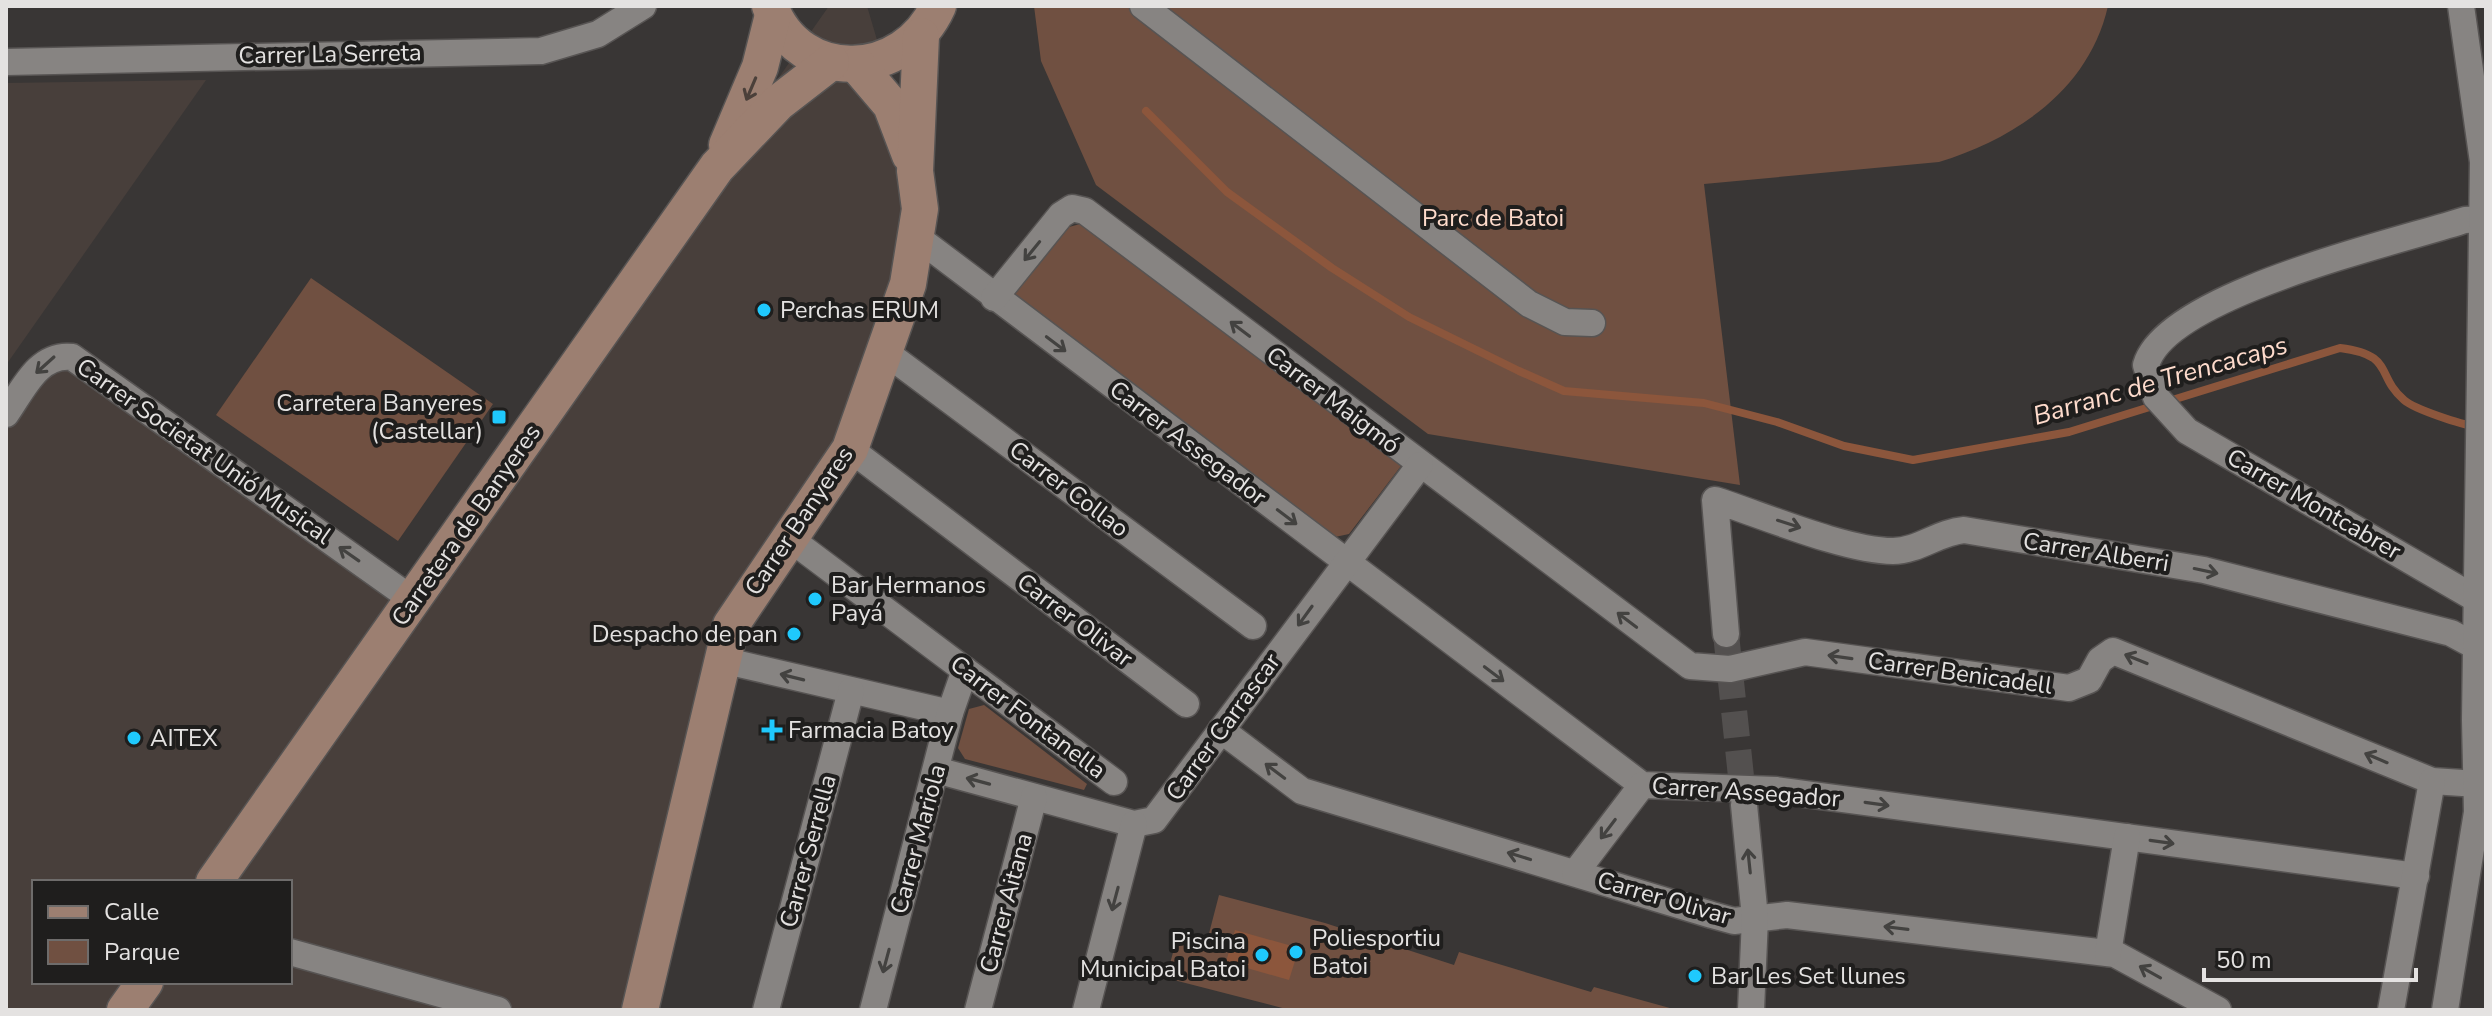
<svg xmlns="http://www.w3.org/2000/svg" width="2492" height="1016" font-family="'Nunito Sans',sans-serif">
  <rect width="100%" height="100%" fill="#393635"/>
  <g fill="#483f3b" fill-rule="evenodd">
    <path d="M829,6H867L924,199L851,449L743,610L642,1010H6V414L55,345L413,599ZM34,882H290V982H34Z"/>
    <path d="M206,80L6,365V83Z"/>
  </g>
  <g fill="#705041">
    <path d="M1034,6H2108C2089,90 2016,138 1939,162L1704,184L1740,485L1428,434L1096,185L1041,61Z"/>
    <path d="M1080,224L1401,466L1349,534L1335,537L1015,298L1014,287L1032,265L1036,268L1069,227Z"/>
    <path d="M311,278L493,404L398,541L216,415Z"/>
    <path d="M984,705L1087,784L1084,790L965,759L958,748L969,709Z"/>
    <path d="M1219,895L1325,923L1454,965L1459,952L1591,992L1594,987L1677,1010H1290L1166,978L1177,938L1206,945Z"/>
  </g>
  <path fill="#8c563c" d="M1235,930L1299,948L1289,980L1226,962Z"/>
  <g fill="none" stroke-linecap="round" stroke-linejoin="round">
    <path stroke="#8c563c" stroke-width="8" d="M1146,111L1227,192L1332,268L1409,317L1519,371L1564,391L1704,403L1777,422L1844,446L1913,460L2069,432L2340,348C2395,355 2375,375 2404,400C2414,409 2462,425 2475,426"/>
    <path stroke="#53504f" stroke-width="26" stroke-dasharray="26 13" stroke-linecap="butt" d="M1726,634L1744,805"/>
    <g stroke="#575453" stroke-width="29">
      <g id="street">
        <path d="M1143,6L1529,304L1565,322L1592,323"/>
        <path d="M6,62L541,51L598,34L643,6"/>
        <path d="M918,238L1642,785L1776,790L2416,876"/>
        <path d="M994,298L1061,215L1072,208L1085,211L1690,666L1730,669L1805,652L2069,688L2089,680L2100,660L2113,651L2432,781L2478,784"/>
        <path d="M885,352L1253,626"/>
        <path d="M6,414C23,390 38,353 72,357L413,600"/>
        <path d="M850,449L1186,704"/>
        <path d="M789,538L1114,782"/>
        <path d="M2478,600L2187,431L2156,397L2146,365C2166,294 2398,242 2465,220L2483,219"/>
        <path d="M1726,634L1715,500C1762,515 1846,551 1893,551C1918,551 1939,532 1964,530L2204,570L2451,633L2477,647"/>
        <path d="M722,660L950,713"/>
        <path d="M1221,730L1302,791L1712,915L1734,921L1787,915L2115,954L2218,1010"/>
        <path d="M936,770L1134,824L1154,820L1420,465"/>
        <path d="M1744,805L1755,918L1751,1010"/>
        <path d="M1575,873L1642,785"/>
        <path d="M290,952L498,1010"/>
        <path d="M2108,953L2127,837"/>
        <path d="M766,1010L851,691"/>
        <path d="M873,1010L950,713L965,670"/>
        <path d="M978,1010L1034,797"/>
        <path d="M1086,1010L1134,824"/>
        <path d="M2391,1010L2432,781"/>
        <path d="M2445,1010L2477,812L2475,720L2483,162L2461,6"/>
      </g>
    </g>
    <g stroke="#575453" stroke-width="39">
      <g id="secondary">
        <path d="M770,6C800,86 905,80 938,6"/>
        <path d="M857,65L891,105L910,155"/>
        <path d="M727,145L760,67L773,15"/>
        <path d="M214,882L717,167L778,103L831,62"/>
        <path d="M125,1010L145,982"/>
        <path d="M640,1010L731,625L850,449L908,284L920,209L915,171L921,36"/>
      </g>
    </g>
    <use href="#street" stroke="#878482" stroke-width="26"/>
    <use href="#secondary" stroke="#9c7f71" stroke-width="36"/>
  </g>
  <defs><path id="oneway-shaft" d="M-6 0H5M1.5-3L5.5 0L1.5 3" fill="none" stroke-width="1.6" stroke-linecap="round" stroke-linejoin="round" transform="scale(2)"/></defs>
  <use stroke="#4b403a" href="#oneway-shaft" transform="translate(751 89) rotate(113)"/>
  <g stroke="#434240">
    <use href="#oneway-shaft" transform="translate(1032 251) rotate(129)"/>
    <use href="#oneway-shaft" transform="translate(1240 329) rotate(-143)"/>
    <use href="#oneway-shaft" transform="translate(1056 344) rotate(37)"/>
    <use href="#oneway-shaft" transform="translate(45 365) rotate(138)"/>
    <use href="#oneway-shaft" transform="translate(1287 517) rotate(37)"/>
    <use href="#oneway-shaft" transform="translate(1789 524) rotate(18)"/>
    <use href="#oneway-shaft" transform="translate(349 554) rotate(-145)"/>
    <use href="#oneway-shaft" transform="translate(2206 571) rotate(12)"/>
    <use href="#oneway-shaft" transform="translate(1305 616) rotate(126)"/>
    <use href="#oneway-shaft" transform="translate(1627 620) rotate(-143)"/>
    <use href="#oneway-shaft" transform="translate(1840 657) rotate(-172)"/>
    <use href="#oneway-shaft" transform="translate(2136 659) rotate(-158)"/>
    <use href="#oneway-shaft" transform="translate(1494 674) rotate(37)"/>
    <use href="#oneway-shaft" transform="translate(792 677) rotate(-166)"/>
    <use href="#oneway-shaft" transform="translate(2376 758) rotate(-157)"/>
    <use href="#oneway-shaft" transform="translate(1275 771) rotate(-143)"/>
    <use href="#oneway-shaft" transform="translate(978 781) rotate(-165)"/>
    <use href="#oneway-shaft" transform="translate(1877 804) rotate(8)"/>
    <use href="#oneway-shaft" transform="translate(1608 829) rotate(127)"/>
    <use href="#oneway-shaft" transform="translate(2162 842) rotate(8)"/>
    <use href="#oneway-shaft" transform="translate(1519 856) rotate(-163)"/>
    <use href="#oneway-shaft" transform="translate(1749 861) rotate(-96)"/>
    <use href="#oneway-shaft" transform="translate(1115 899) rotate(105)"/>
    <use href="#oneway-shaft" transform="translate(1896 928) rotate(-173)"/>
    <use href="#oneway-shaft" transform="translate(886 961) rotate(105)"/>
    <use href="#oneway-shaft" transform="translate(2150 972) rotate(-151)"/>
  </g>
  <g fill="#1fc9fd" stroke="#1f1e1d" stroke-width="3">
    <circle cx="764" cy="310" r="8"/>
    <rect x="491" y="409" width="16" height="16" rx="4"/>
    <circle cx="815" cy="599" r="8"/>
    <circle cx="794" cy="634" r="8"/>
    <path d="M768 718h8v8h8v8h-8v8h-8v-8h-8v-8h8z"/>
    <circle cx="134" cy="738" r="8"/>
    <circle cx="1296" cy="952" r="8"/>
    <circle cx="1262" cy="955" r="8"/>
    <circle cx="1695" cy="976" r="8"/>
  </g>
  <g text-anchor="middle" stroke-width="8" stroke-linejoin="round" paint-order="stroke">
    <g font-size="24" fill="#e4e2e1" stroke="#1f1e1d">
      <text transform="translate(330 54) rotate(-1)" y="8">Carrer La Serreta</text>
      <text transform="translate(1333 400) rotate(37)" y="8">Carrer Maigmó</text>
      <text transform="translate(1188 443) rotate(37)" y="8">Carrer Assegador</text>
      <text transform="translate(204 451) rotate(35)" y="8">Carrer Societat Unió Musical</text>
      <text transform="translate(1069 489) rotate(37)" y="8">Carrer Collao</text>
      <text transform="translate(2314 504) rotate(30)" y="8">Carrer Montcabrer</text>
      <text transform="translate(799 521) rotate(-56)" y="8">Carrer Banyeres</text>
      <text transform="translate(466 525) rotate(-55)" y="8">Carretera de Banyeres</text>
      <text transform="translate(2096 552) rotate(9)" y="8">Carrer Alberri</text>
      <text transform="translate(1075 620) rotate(37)" y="8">Carrer Olivar</text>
      <text transform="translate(1960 673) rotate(8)" y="8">Carrer Benicadell</text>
      <text transform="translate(1028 717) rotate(37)" y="8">Carrer Fontanella</text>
      <text transform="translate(1223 727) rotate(-54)" y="8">Carrer Carrascar</text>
      <text transform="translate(1746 792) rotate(4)" y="8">Carrer Assegador</text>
      <text transform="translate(918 839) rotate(-75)" y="8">Carrer Mariola</text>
      <text transform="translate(808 851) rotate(-75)" y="8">Carrer Serrella</text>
      <text transform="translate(1664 898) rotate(16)" y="8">Carrer Olivar</text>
      <text transform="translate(1006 903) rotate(-75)" y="8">Carrer Aitana</text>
    </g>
    <g font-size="24" fill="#fedbcb" stroke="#1f1e1d">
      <text x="1493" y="226">Parc de Batoi</text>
    </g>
    <g font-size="24" fill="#e4e2e1" stroke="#1f1e1d" text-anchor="start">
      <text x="780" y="318">Perchas ERUM</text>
      <text x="483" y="411" text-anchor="end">Carretera Banyeres<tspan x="483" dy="28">(Castellar)</tspan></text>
      <text x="831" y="593">Bar Hermanos<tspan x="831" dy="28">Payá</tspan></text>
      <text x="778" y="642" text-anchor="end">Despacho de pan</text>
      <text x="788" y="738">Farmacia Batoy</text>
      <text x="150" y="746">AITEX</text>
      <text x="1312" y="946">Poliesportiu<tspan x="1312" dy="28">Batoi</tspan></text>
      <text x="1246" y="949" text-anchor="end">Piscina<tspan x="1246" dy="28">Municipal Batoi</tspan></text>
      <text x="1711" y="984">Bar Les Set llunes</text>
    </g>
    <g font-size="26" font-style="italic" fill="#fedbcc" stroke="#1f1e1d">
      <text transform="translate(2160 380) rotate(-16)" y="9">Barranc de Trencacaps</text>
    </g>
  </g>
  <rect width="2492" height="1016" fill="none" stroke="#e4e2e1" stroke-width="16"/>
  <rect x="32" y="880" width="260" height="104" fill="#1f1e1d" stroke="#6e6c6b" stroke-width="2"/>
  <rect x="48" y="906" width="40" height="12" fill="#9c7f71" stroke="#6e6c6b" stroke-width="2"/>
  <text x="104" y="920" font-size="24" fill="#e4e2e1">Calle</text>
  <rect x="48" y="940" width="40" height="24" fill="#705041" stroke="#6e6c6b" stroke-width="2"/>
  <text x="104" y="960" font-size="24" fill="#e4e2e1">Parque</text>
  <path d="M2204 968v12h212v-12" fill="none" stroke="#e4e2e1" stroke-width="4"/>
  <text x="2216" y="968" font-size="24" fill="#e4e2e1" stroke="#1f1e1d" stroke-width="6" paint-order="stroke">50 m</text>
</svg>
